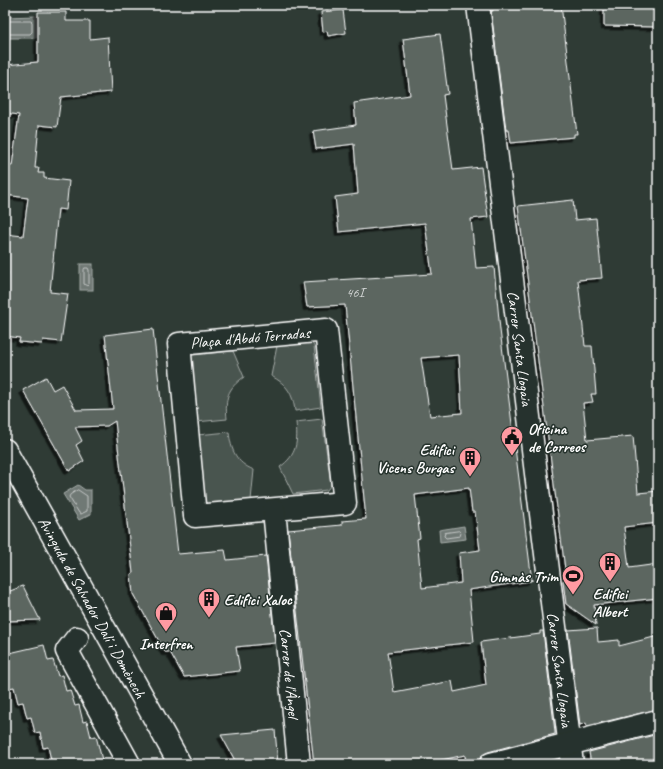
<svg xmlns="http://www.w3.org/2000/svg" width="663" height="769" font-family="Caveat,sans-serif">
  <defs>
    <filter id="shadow"><feDropShadow dx="-3.5" dy="3.5" stdDeviation="0" flood-color="#0009"/></filter>
  </defs>
  <rect width="100%" height="100%" fill="#2f3b35"/>
  <filter id="ink" filterUnits="userSpaceOnUse"><feTurbulence type="fractalNoise" baseFrequency=".025" numOctaves="2"/><feDisplacementMap in="SourceGraphic" scale="8" xChannelSelector="R" yChannelSelector="G"/><feConvolveMatrix kernelMatrix="1 2 1 2 8 2 1 2 1" color-interpolation-filters="sRGB"/></filter>
  <g filter="url(#ink)">
    <g fill="#4a544f" stroke="#a4aaa7">
      <path d="M308,342L312,343L314,346L321,407L295,411C293,394 287,384 271,376L277,346Z"/>
      <path d="M233,351L244,377C227,389 225,398 227,419L196,422L190,357L193,355Z"/>
      <path d="M322,419L331,485L327,490L293,494L280,467C297,455 298,442 296,422Z"/>
      <path d="M229,432C231,450 236,463 254,470L251,500L210,505L207,504L204,500L197,435Z"/>
    </g>
    <g fill="#707975" stroke="#a9afac">
      <path d="M36,16V38H5V17Z"/>
      <rect x="80" y="264" width="13" height="26"/>
      <path d="M78,485L85,490H91V514L79,520L63,494Z"/>
      <path d="M464,526L466,539L440,542L439,530Z"/>
    </g>
    <g fill="none" stroke-linecap="round" stroke-linejoin="round">
      <g stroke="#c6c9c8" stroke-width="1">
        <path d="M5,21H31L32,22V32L30,34H5"/>
        <path d="M85,268H88L89,270V284L87,286L84,284V270Z"/>
        <path d="M78,490L87,496V511L81,514L79,513L69,497L70,495Z"/>
        <path d="M459,531L461,533L460,536L446,538L444,536L445,533Z"/>
      </g>
    </g>
    <g fill="#5b6661" stroke="#fff" fill-rule="evenodd" filter="url(#shadow)">
      <path d="M492,5H561L577,134H574V137L511,143L509,130H506L491,11H493Z"/>
      <path d="M604,5H658V27L604,26Z"/>
      <path d="M343,10L346,33L328,36L327,31L323,32L321,12Z"/>
      <path d="M38,12H66V21H90V39L108,37L111,92L61,97L57,127L39,125L35,168H39L38,173H44V178L69,181L66,210L58,209L50,292L68,294L61,342L43,340L42,344L19,342L20,338L5,336V303L8,272H5V234L23,236L28,198L5,195V165L12,166L19,115L5,113V65L38,62Z"/>
      <path d="M440,34L448,94L443,95L453,170L481,167L488,217L471,219L476,268L494,267L500,330L532,581L531,579V581L469,590L474,642L388,652L394,692L452,681L454,692L486,685L481,642L540,634V631H543L555,732V734L488,752L482,755L479,760V764H466L465,755L423,764H314L288,530L342,525V521L366,519L345,305L307,307L303,282L432,274L425,223L339,232L335,197L358,194L354,144L316,149L313,131L356,125L354,103L410,95L403,39ZM459,355L462,413L430,416L421,358ZM469,488L472,512H475L480,550L459,553L461,583L422,588L417,539L420,538L415,495Z"/>
      <path d="M573,200L575,220L596,218L602,278L578,280L585,346H592L596,394H591L593,402L583,403L587,440L633,436L638,493L658,491V523L624,527L629,568L658,564V598L594,605L596,625L566,604L563,581L566,577L518,206Z"/>
      <path d="M153,329L178,554L225,550L227,560L266,556L275,643L236,647L240,671L184,677L170,652H165L133,594L131,574L133,573L115,421L107,426L75,427L82,441L76,445L84,461L69,471L23,390L46,377L53,390L62,385L76,410L113,409L105,335Z"/>
      <path d="M23,586L40,620L5,621V593Z"/>
      <path d="M597,628L598,642L619,640V646L658,636V709L587,726L586,723L580,725L568,630Z"/>
      <path d="M44,645L48,661L53,660L58,676L62,675L66,691L70,690L75,706L79,705L83,722L87,721L91,737L96,736L103,764H52L48,747L43,748L40,732L35,733L31,717L27,718L23,702L18,703L14,687L9,688L5,673V654Z"/>
      <path d="M275,730L278,764H237L221,735Z"/>
      <path d="M658,734V764H591L589,752Z"/>
    </g>
    <g fill="none" stroke-linecap="round" stroke-linejoin="round">
      <g stroke="#fff" stroke-width="25">
        <g id="minor">
          <path id="s1" d="M478,5L572,764"/>
          <path d="M326,330L345,503L195,516L179,344Z"/>
          <path id="s2" d="M274,510L299,764"/>
          <path d="M77,638L67,651L129,764"/>
          <path d="M491,764L658,721"/>
        </g>
      </g>
      <g stroke="#fff" stroke-width="25">
        <g id="major">
          <path id="s3" d="M5,450L180,764"/>
        </g>
      </g>
      <use href="#minor" stroke="#26332d" stroke-width="22"/>
      <use href="#major" stroke="#26332d" stroke-width="22"/>
    </g>
  </g>
  <defs>
    <g id="civic-pin" transform="scale(1.15)"><path d="M0 17L-7.5 6A9.5 9.5 0 1 1 7.5 6Z" fill="#ff9aa2" stroke="#26332d"/><path d="M-.6-6.5H3V-4.5H.6V-3L4-1V1h2V6H-6V1h2V-1L-.6-3ZM-1.2 2.5V6h2.4V2.5Z" fill="#111"/></g>
    <g id="building-pin" transform="scale(1.15)"><path d="M0 17L-7.5 6A9.5 9.5 0 1 1 7.5 6Z" fill="#ff9aa2" stroke="#26332d"/><path d="M-4-6H4V6H1V3H-1V6H-4ZM-2.5-4.3h1.7v1.8h-1.7ZM.8-4.3h1.7v1.8H.8ZM-2.5-1h1.7V.8h-1.7ZM.8-1h1.7V.8H.8Z" fill="#111"/></g>
    <g id="stadium-pin" transform="scale(1.15)"><path d="M0 17L-7.5 6A9.5 9.5 0 1 1 7.5 6Z" fill="#ff9aa2" stroke="#26332d"/><path d="M0-5a6.5 5 0 1 0 0 10a6.5 5 0 1 0 0-10ZM-3.5-1.8h7v3.6h-7Z" fill="#111"/></g>
    <g id="shop-pin" transform="scale(1.15)"><path d="M0 17L-7.5 6A9.5 9.5 0 1 1 7.5 6Z" fill="#ff9aa2" stroke="#26332d"/><path d="M-5-2.5h2.3a2.7 3.5 0 0 1 5.4 0H5L5.5 6h-11ZM-1.5-2.5h3a1.5 2.3 0 0 0-3 0Z" fill="#111"/></g>
  </defs>
  <g fill-rule="evenodd">
    <use href="#civic-pin" x="512" y="437"/>
    <use href="#building-pin" x="470" y="458"/>
    <use href="#building-pin" x="610" y="563"/>
    <use href="#stadium-pin" x="573" y="576"/>
    <use href="#building-pin" x="209" y="599"/>
    <use href="#shop-pin" x="166" y="613"/>
  </g>
  <g text-anchor="middle" stroke-width="3" stroke-linejoin="round" paint-order="stroke">
    <g font-size="14" fill="#d6d9d8">
      <text x="355" y="297">46I</text>
    </g>
    <g font-size="16" fill="#fff" stroke="#26332d">
      <text transform="translate(250 337) rotate(-5)" y="6">Plaça d'Abdó Terradas</text>
      <text dy="6" stroke="none"><textPath href="#s1" startOffset="346">Carrer Santa Llogaia</textPath></text>
      <text dy="6" stroke="none"><textPath href="#s3" startOffset="180">Avinguda de Salvador Dalí i Domènech</textPath></text>
      <text dy="6" stroke="none"><textPath href="#s1" startOffset="670">Carrer Santa Llogaia</textPath></text>
      <text dy="6" stroke="none"><textPath href="#s2" startOffset="164">Carrer de l'Àngel</textPath></text>
    </g>
    <g font-size="16" font-weight="bold" fill="#fff" stroke="#26332d" text-anchor="start">
      <text x="528" y="434">Oficina<tspan x="528" dy="18">de Correos</tspan></text>
      <text x="454" y="455" text-anchor="end">Edifici<tspan x="454" dy="18">Vicens Burgas</tspan></text>
      <text x="558" y="582" text-anchor="end">Gimnàs Trim</text>
      <text x="610" y="599" text-anchor="middle">Edifici<tspan x="610" dy="18">Albert</tspan></text>
      <text x="224" y="605">Edifici Xaloc</text>
      <text x="166" y="649" text-anchor="middle">Interfren</text>
    </g>
  </g>
  <rect width="663" height="769" fill="none" stroke="#26332d" stroke-width="20"/>
  <rect x="10" y="10" width="643" height="749" fill="none" stroke="#fff" stroke-width="1.5" filter="url(#ink)"/>
</svg>
